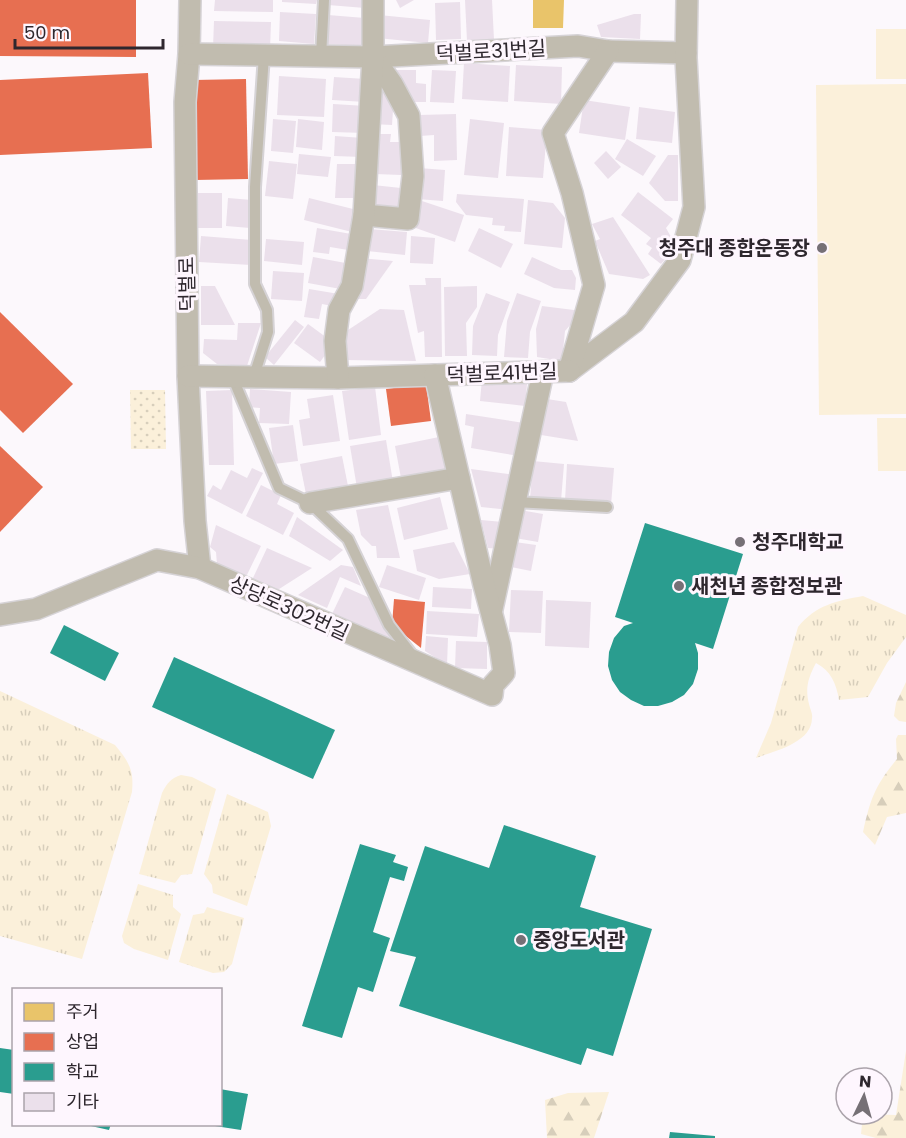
<svg xmlns="http://www.w3.org/2000/svg" width="906" height="1138" font-family="Poppins,'Noto Sans KR',sans-serif">
  <defs>
    <pattern id="grass-tufts" width="24" height="20" patternUnits="userSpaceOnUse" patternTransform="scale(1.5)"><rect width="24" height="20" fill="#fbf0da"/><path d="M3 7l-1-3M5 7V3M7 7l1-3M15 17l-1-3M17 17v-4M19 17l1-3" fill="none" stroke="#d7cebb"/></pattern>
    <pattern id="forest-firs" width="22" height="20" patternUnits="userSpaceOnUse" patternTransform="scale(1.5)"><rect width="22" height="20" fill="#fbf0da"/><path d="M5 1l3.5 6h-7zM16 11l3.5 6h-7z" fill="#d7cebb"/></pattern>
    <pattern id="park-dots" width="8" height="8" patternUnits="userSpaceOnUse" patternTransform="scale(1.5)"><rect width="8" height="8" fill="#fbf0da"/><path d="M2 2h.1M6 6h.1" fill="none" stroke="#d7cebb" stroke-width="1.8" stroke-linecap="round"/></pattern>
  </defs>
  <rect width="100%" height="100%" fill="#fcf8fc"/>
  <g fill="url(#grass-tufts)">
    <path d="M863,596L906,615V637L887,663L868,697L839,700C836,683 831,671 816,663C808,678 805,688 809,704C810,709 813,714 812,718C812,743 774,751 756,758L771,723L798,627C816,605 836,601 863,596Z"/>
    <path d="M0,691L115,745C129,762 134,770 132,792L82,959L0,936Z"/>
    <path d="M181,775L192,777L216,789L192,874L181,875L175,883L139,874L162,793C167,783 171,778 181,775Z"/>
    <path d="M227,794L268,812L271,826L247,906L213,893L212,885L204,874Z"/>
    <path d="M138,884L173,895V907L181,914L168,960L134,949L124,943L122,936Z"/>
    <path d="M207,907L244,918L232,964L224,972L213,973L179,962L193,915L204,913Z"/>
  </g>
  <g fill="url(#forest-firs)">
    <path d="M906,682V722L899,721L894,716L896,703Z"/>
    <path d="M898,735H906V813L887,817L875,845L863,832C871,797 875,786 897,759L896,739Z"/>
    <path d="M906,1051V1138H876L861,1134L863,1114L896,1115Z"/>
    <path d="M609,1092L594,1138H547L545,1100L568,1093Z"/>
  </g>
  <path fill="url(#park-dots)" d="M130,390H165L166,449H131Z"/>
  <g fill="#fbf0da">
    <rect x="876" y="29" width="30" height="50"/>
    <path d="M906,84V414L819,415L816,85Z"/>
    <path d="M877,418H906V471H878Z"/>
  </g>
  <path fill="#e9c46a" d="M533,0H564L563,28H533Z"/>
  <g fill="#e76f51">
    <path d="M0,0H136V57L0,56Z"/>
    <path d="M148,73L152,148L0,155V80Z"/>
    <path d="M246,79L248,179L195,180L194,80Z"/>
    <path d="M0,312L73,384L23,433L0,410Z"/>
    <path d="M426,384L431,421L391,426L386,389Z"/>
    <path d="M0,446L43,487L0,532Z"/>
    <path d="M394,599L425,602L421,648L392,625Z"/>
  </g>
  <g fill="#2a9d8f">
    <path d="M645,523L743,554L713,649L695,643L698,653V669L693,684L684,695L672,702L658,706H644L631,700L620,692L612,680L608,666L609,652L614,638L624,626L633,623L615,617Z"/>
    <path d="M64,625L119,653L105,681L50,653Z"/>
    <path d="M174,657L335,730L313,779L152,707Z"/>
    <path d="M504,825L596,856L580,907L652,929L613,1056L587,1048L581,1065L399,1006L416,957L390,951L425,846L489,868Z"/>
    <path d="M360,844L396,855L393,862L408,867L404,881L390,877L373,932L390,938L373,992L358,987L342,1038L302,1026Z"/>
    <path d="M0,1048L14,1050V1094L0,1092Z"/>
    <path d="M220,1089L248,1094L241,1130L215,1126L220,1124Z"/>
    <path d="M82,1124H111L109,1130Z"/>
    <path d="M670,1132L715,1136V1138H669Z"/>
  </g>
  <g fill="#ebe0eb">
    <path d="M215,0H273V12L214,11Z"/>
    <path d="M282,0H317L316,4L282,2Z"/>
    <path d="M329,0H366L365,8L328,5Z"/>
    <path d="M396,0H414L400,8Z"/>
    <path d="M465,0H492L494,40L467,41Z"/>
    <path d="M460,2L461,39L436,40L435,3Z"/>
    <path d="M280,12L316,14L314,44L279,41Z"/>
    <path d="M634,14H641L640,39L601,37L597,25Z"/>
    <path d="M328,15L365,18L364,46L326,44Z"/>
    <path d="M379,15L430,20L428,43L377,38Z"/>
    <path d="M214,21L271,22L270,49L213,48Z"/>
    <path d="M464,63L510,66L508,102L462,99Z"/>
    <path d="M516,65L562,67L561,104L514,101Z"/>
    <path d="M392,70H416V83L426,84V102H406Z"/>
    <path d="M432,70L456,71L454,103L430,102Z"/>
    <path d="M279,76L326,79L324,117L277,115Z"/>
    <path d="M334,77L366,79L365,102L332,100Z"/>
    <path d="M374,85L387,86L394,95L392,125L372,124Z"/>
    <path d="M584,100L630,107L625,140L579,133Z"/>
    <path d="M333,104L366,106L365,133L332,132Z"/>
    <path d="M639,107L675,112L672,143L636,139Z"/>
    <path d="M456,114L457,160L434,161V135L420,136L419,115Z"/>
    <path d="M273,119L296,121L293,153L271,151Z"/>
    <path d="M298,119L324,122L322,150L296,147Z"/>
    <path d="M470,119L504,123L498,178L464,175Z"/>
    <path d="M509,127L547,130L543,178L506,176Z"/>
    <path d="M377,134H391L390,142H402L401,175L375,174Z"/>
    <path d="M335,136L363,138L362,157L334,156Z"/>
    <path d="M627,139L656,156L643,176L615,159Z"/>
    <path d="M606,151L621,167L608,179L594,163Z"/>
    <path d="M299,154L331,157L328,177L297,174Z"/>
    <path d="M668,155H678V201H665L649,183Z"/>
    <path d="M269,161L297,164L293,199L265,196Z"/>
    <path d="M337,164H359L358,198H335Z"/>
    <path d="M419,168L445,170L443,201L417,199Z"/>
    <path d="M373,185L401,188L399,210L371,208Z"/>
    <path d="M638,192L673,219L666,228L671,237V252L661,264L648,254L652,248L646,244L651,238L621,215Z"/>
    <rect x="197" y="193" width="25" height="35"/>
    <path d="M457,194L524,199L521,232L504,231L505,226L492,225L493,218L466,215L456,202Z"/>
    <path d="M228,198L252,200L250,228L226,226Z"/>
    <path d="M309,198L357,210L352,232L304,220Z"/>
    <path d="M528,200L553,203L565,218L562,248L524,244Z"/>
    <path d="M422,201L464,215L455,242L413,227Z"/>
    <path d="M613,217L650,275L643,279L609,274L595,241L600,239L592,224Z"/>
    <path d="M317,228L357,235L354,251L330,247L329,254L313,252Z"/>
    <path d="M479,228L513,244L501,268L468,251Z"/>
    <path d="M369,229L407,232L405,255L367,251Z"/>
    <path d="M201,236L252,240L251,265L199,262Z"/>
    <path d="M411,236L435,238L433,264L410,263Z"/>
    <path d="M266,239L304,242L302,265L264,261Z"/>
    <path d="M313,257L351,264L346,290L308,283Z"/>
    <path d="M532,257L561,270H572L576,278L575,290L554,288L524,274Z"/>
    <path d="M360,258L393,261L366,299H357Z"/>
    <path d="M273,271L304,273L302,301L271,299Z"/>
    <path d="M425,278H441L442,357H425L424,331L418,333L409,285H426Z"/>
    <path d="M201,286H215L235,325H201Z"/>
    <path d="M477,286V307L466,323L467,356H445L444,287Z"/>
    <path d="M309,289L339,294L337,307L322,304L319,319L304,317Z"/>
    <path d="M486,293L510,302L498,335L497,356L472,355L473,326Z"/>
    <path d="M517,293L541,301L530,332L528,358L504,357L507,321Z"/>
    <path d="M542,306L582,311L565,331L562,361L537,357L536,329Z"/>
    <path d="M380,309L404,310L416,361L344,360L345,332Z"/>
    <path d="M295,320L304,327L274,365L265,357Z"/>
    <path d="M238,323H261L247,366L217,364L203,353L204,339L237,340Z"/>
    <path d="M308,324L334,343L320,362L294,343Z"/>
    <path d="M482,379L527,384L525,406L480,401Z"/>
    <path d="M375,387L381,435L349,440L342,391Z"/>
    <path d="M250,389L291,392L289,424L259,423L260,408L249,407Z"/>
    <path d="M232,390L234,465H209L206,391Z"/>
    <path d="M333,395L340,441L303,446L299,420L310,418L307,399Z"/>
    <path d="M547,399L566,402L578,441L541,435Z"/>
    <path d="M466,414L524,423L519,456L471,448L474,427L465,425Z"/>
    <path d="M293,425L298,461L274,464L269,428Z"/>
    <path d="M439,437L446,469L401,478L395,446Z"/>
    <path d="M386,440L393,482L357,488L350,446Z"/>
    <path d="M342,456L349,491L307,499L300,464Z"/>
    <path d="M533,461L564,464L561,501L530,499Z"/>
    <path d="M567,464L614,468L611,505L565,501Z"/>
    <path d="M252,468L263,473L242,514L207,496L213,485L221,490L231,470L247,478Z"/>
    <path d="M471,469L516,475L510,510L481,507Z"/>
    <path d="M261,485L281,495L277,504L294,513L283,535L246,516Z"/>
    <path d="M440,497L448,529L404,540L397,508Z"/>
    <path d="M388,505L400,558H377L376,546H372L361,535L356,510Z"/>
    <path d="M520,510L543,514L538,542L515,538Z"/>
    <path d="M297,517L343,550L330,561L289,536Z"/>
    <path d="M481,520L503,522L500,549L488,548Z"/>
    <path d="M216,525L261,546L246,577L217,565L216,552L210,547Z"/>
    <path d="M454,542L470,574L439,579L417,571L413,550Z"/>
    <path d="M515,542L536,545L531,571L511,567Z"/>
    <path d="M267,548L312,568L276,591L252,580Z"/>
    <path d="M341,565L353,567L361,586L340,577L327,608L298,595Z"/>
    <path d="M387,565L426,578L419,600L379,587Z"/>
    <path d="M345,587L370,598L391,635L388,640L332,614Z"/>
    <path d="M433,587L472,589L471,609L432,607Z"/>
    <path d="M511,590L543,591L541,633L509,632Z"/>
    <path d="M546,600L591,602L589,648L545,646Z"/>
    <path d="M427,611L479,614L477,637L426,634Z"/>
    <path d="M426,636L448,638L447,665L425,651Z"/>
    <path d="M456,641L487,642V669L455,668Z"/>
  </g>
  <g fill="none" stroke-linecap="round" stroke-linejoin="round">
    <g stroke="#d6d3d6" stroke-width="14">
      <g id="lane">
        <path d="M321,56L324,0"/>
        <path d="M232,376L279,488L310,503L348,539L389,625L413,656"/>
        <path d="M254,376L268,332L267,310L255,284V187L264,55"/>
        <path d="M515,502L607,507"/>
      </g>
    </g>
    <g stroke="#d6d3d6" stroke-width="24">
      <g id="street">
        <path d="M190,0L189,54L185,102L188,376L195,521L200,568"/>
        <path d="M189,54L373,57L578,46L608,51L686,53"/>
        <path d="M364,215L408,219L413,176L409,116L392,84L373,57"/>
        <path d="M569,371L634,322L680,260L694,207L686,58L687,0"/>
        <path d="M569,371L594,285L572,193L553,133L608,51"/>
        <path d="M188,376L338,378L569,371"/>
        <path d="M338,378L335,341L339,310L352,286L364,215L373,57V0"/>
        <path d="M310,503L459,478"/>
        <path d="M492,609L543,372"/>
        <path d="M0,615L36,609L157,560L200,568L492,695L493,685L504,673L500,645L484,585L435,375"/>
      </g>
    </g>
    <use href="#lane" stroke="#c1bcaf" stroke-width="10"/>
    <use href="#street" stroke="#c1bcaf" stroke-width="21"/>
  </g>
  <g fill="#767076" stroke="#fef6fe" stroke-width="2">
    <circle cx="822" cy="248" r="6"/>
    <circle cx="740" cy="542" r="6"/>
    <circle cx="679" cy="586" r="6"/>
    <circle cx="521" cy="940" r="6"/>
  </g>
  <g text-anchor="middle" stroke-width="6" stroke-linejoin="round" paint-order="stroke">
    <g font-size="20" fill="#2e272e" stroke="#fef6fe">
      <text transform="translate(491 51) rotate(-3)" y="7">덕벌로31번길</text>
      <text transform="translate(187 284) rotate(-91)" y="7">덕벌로</text>
      <text transform="translate(502 373) rotate(-2)" y="7">덕벌로41번길</text>
      <text transform="translate(289 608) rotate(24)" y="7">상당로302번길</text>
    </g>
    <g font-size="20" font-weight="bold" fill="#2e272e" stroke="#fef6fe" text-anchor="start">
      <text x="810" y="255" text-anchor="end">청주대 종합운동장</text>
      <text x="752" y="549">청주대학교</text>
      <text x="691" y="593">새천년 종합정보관</text>
      <text x="533" y="947">중앙도서관</text>
    </g>
  </g>
  <rect x="12" y="988" width="210" height="138" fill="#fef6fe" stroke="#aba3ab" stroke-width="1.5"/>
  <rect x="24" y="1003" width="30" height="18" fill="#e9c46a" stroke="#aba3ab" stroke-width="1.5"/>
  <text x="66" y="1018" font-size="18" fill="#2e272e">주거</text>
  <rect x="24" y="1033" width="30" height="18" fill="#e76f51" stroke="#aba3ab" stroke-width="1.5"/>
  <text x="66" y="1048" font-size="18" fill="#2e272e">상업</text>
  <rect x="24" y="1063" width="30" height="18" fill="#2a9d8f" stroke="#aba3ab" stroke-width="1.5"/>
  <text x="66" y="1078" font-size="18" fill="#2e272e">학교</text>
  <rect x="24" y="1093" width="30" height="18" fill="#ebe0eb" stroke="#aba3ab" stroke-width="1.5"/>
  <text x="66" y="1108" font-size="18" fill="#2e272e">기타</text>
  <g transform="translate(864 1096) rotate(5)"><circle r="28" fill="#fef6fe" stroke="#aba3ab" stroke-width="1.5"/>
  <path d="M0-4.5L10 22L0 15L-10 22Z" fill="#767076"/>
  <text y="-9" font-size="16" font-weight="bold" text-anchor="middle" fill="#2e272e">N</text>
  </g>
  <path d="M15 39v9h148v-9" fill="none" stroke="#2e272e" stroke-width="3"/>
  <text x="24" y="39" font-size="18" fill="#2e272e" stroke="#fef6fe" stroke-width="4.5" paint-order="stroke">50 m</text>
</svg>
